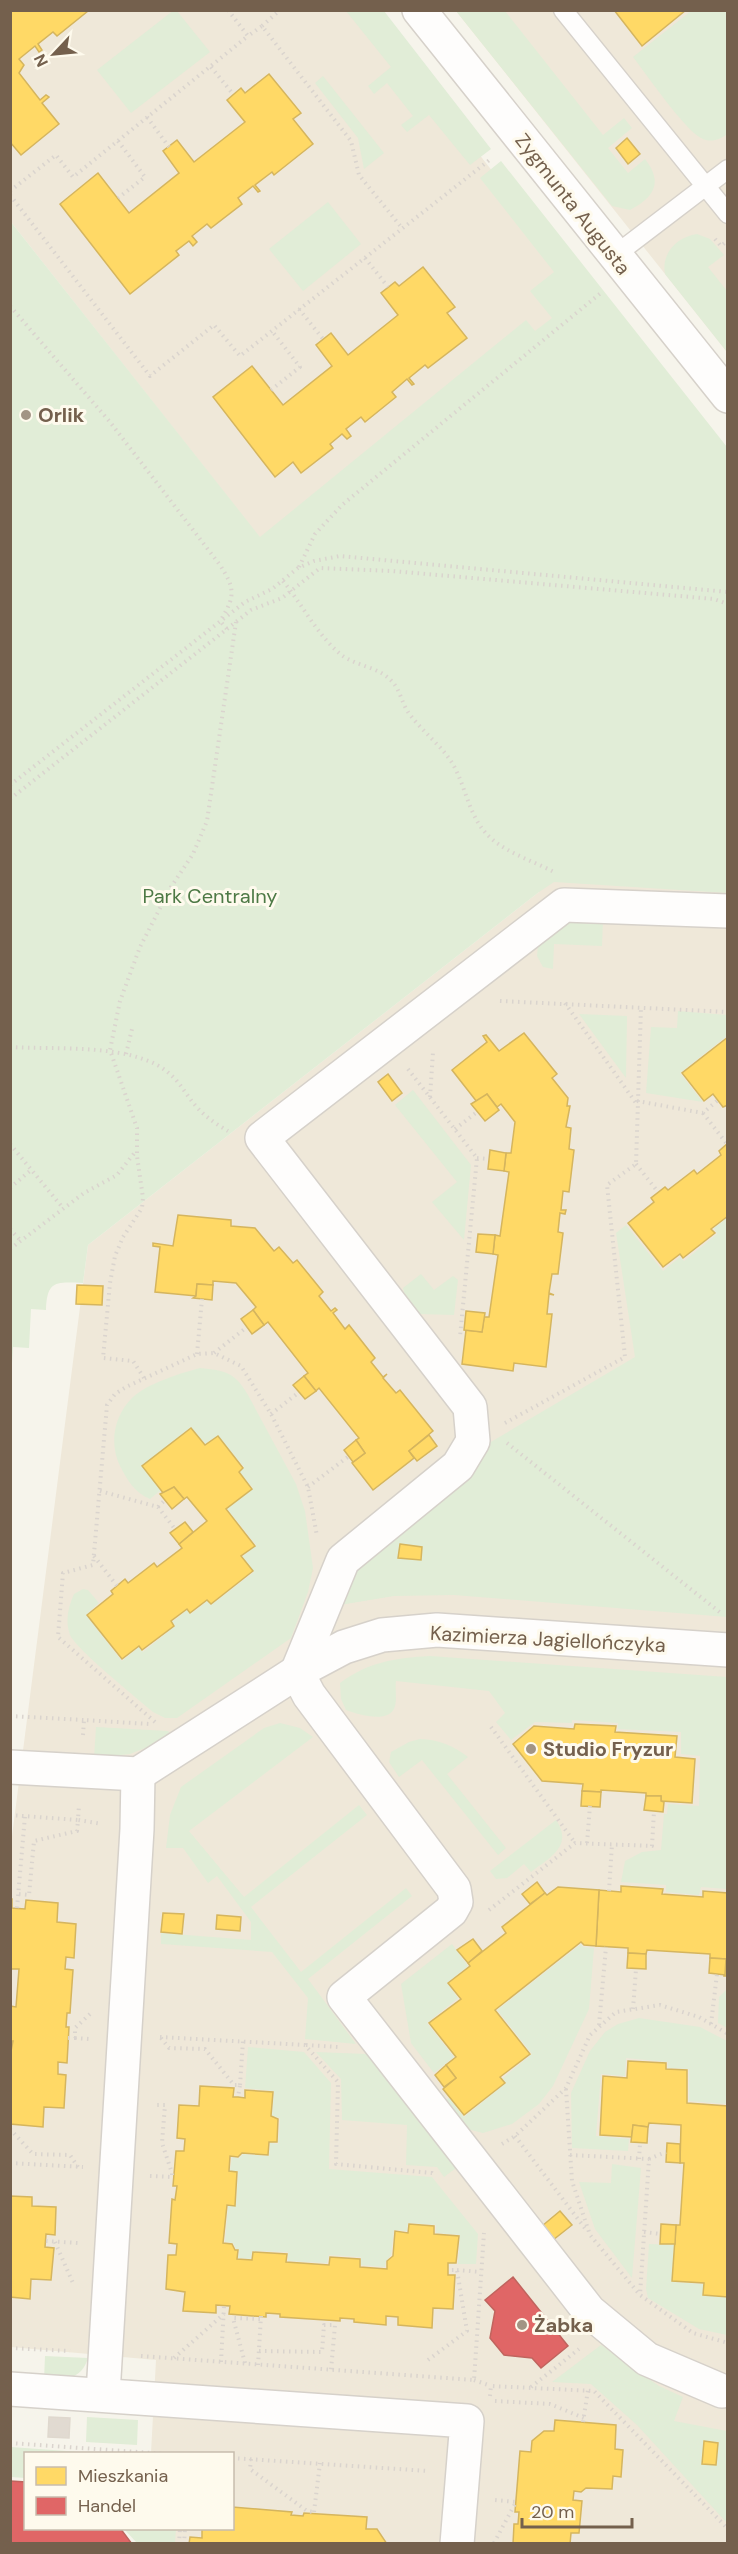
<svg xmlns="http://www.w3.org/2000/svg" width="738" height="2554" font-family="'DM Sans',sans-serif">
  <rect width="100%" height="100%" fill="#f6f4eb"/>
  <g fill="#efe8d9">
    <path d="M11,11H367L727,471V2543H146L147,2529L232,2528V2454L151,2453L156,2360L11,2347V1844L88,1245L539,892L11,222Z"/>
    <path d="M456,11H727V352L534,109Z"/>
  </g>
  <g fill="#e1edd7">
    <path d="M174,10L177,11L210,52L131,113L97,70Z"/>
    <path d="M346,11H384L491,149L470,165L429,115L407,132L401,125L413,116L387,83L374,94L368,86L391,67Z"/>
    <path d="M456,11H505L603,135L624,118L632,128L608,148L628,173L645,159C663,182 655,197 630,210L612,206Z"/>
    <path d="M691,11H727V134C720,140 710,143 701,138C684,129 647,75 633,57Z"/>
    <path d="M323,76L384,153L364,169L358,138L315,83Z"/>
    <path d="M501,161L727,447V893L554,882L539,892L88,1245L83,1283C56,1282 47,1280 46,1310L31,1309L29,1348L13,1347L11,1379V222L260,537L526,320L535,331L552,318L530,291L554,272L480,178Z"/>
    <path d="M328,202L361,244L303,291L269,249Z"/>
    <path d="M697,234L710,239L724,255L708,267L727,291V352L665,274C661,253 677,237 697,234Z"/>
    <path d="M577,919L603,920L602,946L554,944L553,969L543,967L537,956L538,945L554,932Z"/>
    <path d="M678,1011L727,1015V1036L680,1073L703,1102L646,1093L651,1027L677,1028Z"/>
    <path d="M579,1014L627,1016L626,1078Z"/>
    <path d="M413,1090L471,1165L464,1240L432,1202L457,1182L395,1105Z"/>
    <path d="M727,1218V1617L454,1595L394,1596L334,1606L352,1564L405,1532L470,1474L484,1446L635,1357L616,1233L626,1225L663,1271L680,1257L684,1261L717,1234L714,1228Z"/>
    <path d="M421,1274L434,1290L453,1276L458,1280L454,1315L418,1314L405,1296L403,1288Z"/>
    <path d="M200,1368C225,1371 234,1371 248,1395L296,1484L305,1511L313,1568L308,1592L291,1638L177,1718H165L153,1712C137,1698 77,1650 70,1635C65,1621 68,1607 74,1594L83,1589L88,1590L99,1603L86,1615L122,1661L139,1647L143,1652L175,1626L172,1622L187,1610L191,1614L207,1601L211,1605L254,1572L242,1557L256,1545L227,1509L253,1488L239,1472L244,1467L218,1436L205,1444L191,1427L142,1466L161,1490L150,1499C134,1492 128,1481 120,1466C109,1443 114,1416 132,1398C146,1384 181,1373 200,1368Z"/>
    <path d="M430,1656L727,1677V1889L701,1887L699,1895L666,1892V1885L621,1882L625,1861L642,1852L661,1850L664,1814H667L668,1804L699,1806L700,1756L681,1754V1732L618,1729V1723L572,1720V1723L535,1722L511,1740L496,1722L505,1713L489,1691L396,1681C395,1689 397,1699 395,1706C390,1725 357,1714 346,1710L341,1699L340,1683C368,1662 395,1658 430,1656Z"/>
    <path d="M280,1723L300,1728L313,1737L189,1831L244,1897L359,1805L367,1815L251,1907L301,1972L406,1888L412,1896L308,1979L356,2044L305,2039L308,1998L272,1952L161,1944V1933L251,1940V1922L217,1876L208,1883L183,1848H166L170,1815L181,1787L264,1728Z"/>
    <path d="M96,1727L168,1731L173,1737L130,1754L94,1758Z"/>
    <path d="M420,1739C440,1740 452,1745 468,1757L447,1774L506,1848L498,1855L422,1760L399,1777L389,1762L391,1752L409,1742Z"/>
    <path d="M556,1820C574,1846 549,1858 531,1872L524,1864L507,1878L496,1879L490,1871Z"/>
    <path d="M452,1944L468,1966L447,1983L458,1998L427,2023L454,2057L434,2073L411,2043L401,1984Z"/>
    <path d="M581,1944L583,1947L594,1948L589,2009L553,2086L539,2104L512,2124L483,2133L467,2129L442,2103L449,2098L464,2117L506,2083L503,2078L532,2054L497,2010Z"/>
    <path d="M727,1989V2028L718,2023L719,1997Z"/>
    <path d="M639,2018L700,2027L727,2041V2104L689,2101V2069L668,2068V2062L626,2058L625,2076L601,2074L596,2136L629,2139L628,2151L572,2148L571,2093L590,2051L605,2032L618,2024Z"/>
    <path d="M248,2047L304,2052L331,2083L329,2169L432,2177L478,2234L476,2264H458L460,2235L436,2233V2225L408,2223L407,2231L394,2230L391,2255L386,2261L385,2267L361,2265V2257L329,2255L327,2263L288,2261V2252L252,2251L251,2259L238,2258L239,2250L236,2249L233,2243L225,2242L228,2206H236L238,2171H230L232,2157L239,2158L243,2154L269,2156L270,2143L278,2144L280,2118L272,2116L274,2091L245,2088Z"/>
    <path d="M316,2052L366,2054L456,2168L444,2177L437,2167L406,2165L407,2125L342,2120L341,2079Z"/>
    <path d="M612,2164L641,2168L632,2278L595,2229L579,2182L611,2183Z"/>
    <path d="M649,2244L674,2245L672,2282L703,2284V2295L727,2297V2335L699,2329L648,2298L646,2289Z"/>
    <path d="M601,2345L659,2386L683,2397L674,2421L727,2431V2523L637,2425L591,2384L552,2382Z"/>
    <path d="M45,2356L88,2358C81,2381 64,2379 44,2380Z"/>
    <path d="M87,2417L138,2420L137,2445L86,2442Z"/>
    <path d="M11,2447L94,2453L26,2454L25,2478L11,2477Z"/>
    <path d="M124,2529H176L175,2543H137Z"/>
  </g>
  <g fill="#ffd966" stroke="#d5b55e" stroke-width="1.5">
    <path d="M10,10L88,11L57,36L53,32L38,44L42,50L39,52L35,46L19,59L24,65L19,73L40,100L46,95L49,97L42,103L59,124L21,155L10,142Z"/>
    <path d="M614,10H686L642,46Z"/>
    <path d="M269,74L301,113L293,119L313,144L274,175L272,172L255,185L260,191L258,192L253,186L238,198L242,204L211,228L207,224L192,236L197,242L193,246L189,241L176,251L179,255L130,294L60,204L98,173L129,213L179,173L163,151L177,140L194,162L245,122L227,100L241,88L245,93Z"/>
    <path d="M627,138L640,154L628,164L616,148Z"/>
    <path d="M423,267L455,307L447,313L467,338L428,368L425,365L409,378L414,384L412,385L407,379L392,392L396,397L365,422L361,417L346,429L351,436L347,439L342,434L330,444L333,448L301,473L293,462L275,477L213,397L252,366L283,405L332,366L316,345L331,333L348,355L398,315L381,293L395,282L399,286Z"/>
    <path d="M524,1033L557,1074L552,1078L568,1098L567,1106H570L566,1127L571,1128L569,1149L574,1150L569,1192L563,1191L561,1210H566L565,1214L560,1213L558,1232L563,1233L558,1274H552L549,1293L554,1295L549,1294L547,1314H552L546,1367L514,1363L513,1371L462,1364L466,1330L482,1332L484,1317H489L498,1255L493,1254L495,1235L500,1236L509,1172L504,1171L506,1153H511L515,1122L501,1104L497,1107L487,1094L477,1102L452,1070L487,1042L483,1036L486,1035L499,1051Z"/>
    <path d="M728,1037V1105L723,1107L713,1094L704,1101L682,1073Z"/>
    <path d="M388,1074L402,1093L392,1101L378,1082Z"/>
    <path d="M487,1094L499,1110L485,1121L471,1104Z"/>
    <path d="M727,1144L728,1216L711,1229L715,1233L683,1258L680,1254L663,1267L628,1223L654,1202L651,1198L665,1187L668,1190L694,1170L697,1174L721,1155L719,1151Z"/>
    <path d="M490,1150L506,1153L504,1171L488,1169Z"/>
    <path d="M178,1215L231,1220V1226L255,1228L274,1251L279,1247L293,1263L297,1260L323,1292L319,1296L331,1311L335,1308L337,1310L333,1313L345,1329L349,1325L375,1358L371,1362L383,1377L387,1374L383,1378L396,1393L400,1390L433,1431L409,1451L414,1458L373,1490L352,1463L365,1453L356,1440L359,1438L319,1388L316,1391L304,1376L308,1373L268,1322L264,1325L253,1310L256,1307L236,1283L213,1281V1285L197,1284L196,1296L155,1292L160,1247L153,1246V1243L173,1246Z"/>
    <path d="M478,1234L495,1235L493,1254L476,1252Z"/>
    <path d="M197,1284L213,1285L212,1300L193,1298L196,1296Z"/>
    <path d="M77,1285L103,1286L102,1305L76,1304Z"/>
    <path d="M253,1310L264,1325L252,1334L241,1319Z"/>
    <path d="M466,1311L485,1313L482,1332L464,1330Z"/>
    <path d="M304,1376L316,1391L305,1399L293,1385Z"/>
    <path d="M191,1428L205,1445L218,1436L243,1468L239,1472L252,1489L226,1509L255,1546L241,1556L253,1571L211,1604L207,1600L190,1613L187,1609L171,1621L174,1626L142,1650L139,1646L122,1659L87,1615L113,1594L111,1591L125,1579L128,1583L154,1563L157,1567L182,1548L179,1544L207,1521L187,1497L184,1499L174,1487L164,1494L142,1466Z"/>
    <path d="M429,1435L437,1446L417,1461L409,1451Z"/>
    <path d="M356,1440L365,1453L353,1462L344,1450Z"/>
    <path d="M174,1487L184,1499L172,1509L160,1494Z"/>
    <path d="M185,1522L193,1532L179,1544L170,1533Z"/>
    <path d="M400,1544L422,1547L421,1560L398,1558Z"/>
    <path d="M575,1724L616,1726L615,1732L677,1736L675,1757L695,1759L692,1803L661,1801V1796H646V1793L601,1790V1792L582,1791L583,1784L542,1781L513,1744L534,1726L574,1729Z"/>
    <path d="M582,1791L601,1792L600,1807L581,1806Z"/>
    <path d="M646,1796H661V1801L664,1802L663,1812L644,1810Z"/>
    <path d="M537,1882L545,1893L530,1904L522,1894Z"/>
    <path d="M621,1886L663,1889L662,1894L703,1897V1891L728,1893V1976H724L726,1959L710,1958V1954L647,1950L646,1954L628,1953V1948L596,1946L599,1890L621,1892Z"/>
    <path d="M558,1887L599,1890L596,1946L584,1945L581,1942L495,2010L530,2054L500,2077L505,2083L464,2115L443,2089L456,2078L446,2065L456,2057L429,2023L461,1999L448,1983L470,1966L468,1963L506,1933L502,1927L545,1893L547,1895Z"/>
    <path d="M10,1899H12V1908L25,1909L26,1900L58,1903L57,1922L76,1924L74,1958L66,1957L65,1969L73,1970L70,2013H67L66,2027H69L67,2063L58,2062V2074L66,2075L64,2108L44,2107L43,2127L10,2124V2056L13,2041H10V2006L16,2007L19,1969H10Z"/>
    <path d="M163,1913L184,1914L182,1934L161,1932Z"/>
    <path d="M217,1915L241,1917L240,1931L216,1929Z"/>
    <path d="M473,1939L482,1951L468,1963L457,1950Z"/>
    <path d="M628,1953L646,1954V1969L627,1968Z"/>
    <path d="M710,1958L726,1959L725,1975L709,1973Z"/>
    <path d="M628,2061L666,2063V2069L687,2070V2103L728,2106V2297L703,2295L704,2283L672,2281L676,2225H680L684,2163H680L681,2125L649,2123L648,2127L633,2125L632,2137L600,2135L603,2076L627,2078Z"/>
    <path d="M446,2065L456,2078L444,2087L435,2075Z"/>
    <path d="M200,2086L234,2088L233,2097H238L245,2098V2090L273,2092L271,2116L278,2119L277,2142H269L268,2155L242,2153L238,2157L230,2156L229,2171L237,2172L235,2206L227,2205L223,2243L232,2244L235,2250H238L237,2259L252,2260L253,2252L287,2254L286,2262L329,2265L330,2257L360,2259V2267L387,2269V2261L393,2256L395,2231L408,2233L409,2224L434,2226V2234L459,2236L456,2263H448V2275H455L453,2309L433,2308L432,2328L398,2325V2317L386,2316V2325L354,2322V2319L340,2318V2321L280,2317V2314L266,2313V2317L229,2314L230,2306L216,2305V2313L183,2311L185,2292L166,2289L168,2255H176L177,2244L169,2243L172,2199L175,2200L177,2186H173L176,2151H184L185,2139L177,2138L179,2105L199,2106Z"/>
    <path d="M633,2125L648,2127L647,2143L631,2142Z"/>
    <path d="M667,2143L680,2144V2163L666,2162Z"/>
    <path d="M10,2196L32,2197V2206L56,2207L55,2235L46,2234L45,2247L54,2248L51,2280L31,2279L30,2299L10,2297Z"/>
    <path d="M560,2211L572,2225L553,2240L542,2226Z"/>
    <path d="M661,2224L676,2225L675,2244H660Z"/>
    <path d="M555,2420L616,2425L615,2449L623,2450L621,2477L613,2476L612,2489L586,2488L581,2492L574,2491L573,2500L582,2501L579,2533H571L570,2544H513L514,2524H518L519,2512H515L520,2451L531,2452L532,2441L544,2431H554Z"/>
    <path d="M704,2441L718,2443L716,2465L702,2464Z"/>
    <path d="M232,2507L292,2512L291,2515L303,2516L304,2513L367,2517L366,2529H377L387,2544H189L190,2537L202,2538V2528H232Z"/>
  </g>
  <g fill="#e06666" stroke="#c0645e" stroke-width="1.5">
    <path d="M513,2277L568,2346L541,2368L532,2358L504,2355L490,2338L495,2311L485,2300Z"/>
    <path d="M10,2481L26,2482V2528H120L132,2544H10Z"/>
  </g>
  <path fill="#e1dad1" stroke="#dfd8ce" stroke-width="1.5" d="M49,2417L70,2418L69,2438L48,2437Z"/>
  <g fill="none" stroke-linecap="round" stroke-linejoin="round">
    <g stroke="#d6d1ca" stroke-width="21">
      <g id="service">
        <path d="M563,10L728,214"/>
        <path d="M614,256L728,169"/>
      </g>
    </g>
    <g stroke="#d6d1ca" stroke-width="36">
      <g id="minor">
        <path d="M419,10L728,396"/>
        <path d="M297,1672L343,1560L458,1466L473,1441L470,1407L262,1138L564,905L728,911"/>
        <path d="M297,1672L309,1695L454,1889L456,1902L451,1911L344,1997L589,2311L647,2359L722,2391"/>
        <path d="M10,1767L138,1774L297,1672L344,1647L382,1635L437,1630L728,1650"/>
        <path d="M10,2389L467,2421L457,2544"/>
        <path d="M103,2394L137,1829L138,1774"/>
      </g>
    </g>
    <g stroke="#dad4ce" stroke-width="4" stroke-dasharray="1.5 4.5" stroke-linecap="butt">
      <path d="M228,10L248,36L262,26L351,141L359,175L402,228"/>
      <path d="M262,26L280,10"/>
      <path d="M211,67L233,94"/>
      <path d="M147,117L169,147"/>
      <path d="M118,141L145,177L118,198"/>
      <path d="M10,191L56,155L73,177L248,36"/>
      <path d="M10,195L150,376L214,325L240,356L492,158"/>
      <path d="M715,239L721,246L727,241"/>
      <path d="M365,258L388,287"/>
      <path d="M10,306L110,422L220,565C234,587 236,595 222,618"/>
      <path d="M299,309L323,339"/>
      <path d="M271,390L300,367L272,331"/>
      <path d="M299,567L315,534L342,505L602,292"/>
      <path d="M283,581C302,604 316,633 339,653C355,667 381,666 394,684C400,691 402,703 408,712C422,732 444,747 455,768C468,794 470,821 493,840C510,854 535,862 554,872"/>
      <path d="M227,629L251,610L282,598L320,568L392,571L714,599L728,604"/>
      <path d="M10,785L245,602L272,589L298,568L314,561L340,556L728,592"/>
      <path d="M10,799L227,629L220,621"/>
      <path d="M500,1001L728,1012"/>
      <path d="M565,1003L636,1103"/>
      <path d="M10,1047C56,1050 138,1042 172,1076C181,1084 187,1096 195,1105C204,1116 216,1124 228,1131"/>
      <path d="M126,1054L132,1029"/>
      <path d="M408,1069L477,1158L460,1337"/>
      <path d="M430,1097L433,1052"/>
      <path d="M637,1101L703,1113L718,1100"/>
      <path d="M703,1113L727,1144"/>
      <path d="M455,1129L477,1112"/>
      <path d="M10,1144L63,1208"/>
      <path d="M477,1158L489,1159"/>
      <path d="M636,1164L658,1192"/>
      <path d="M10,1188L31,1170"/>
      <path d="M10,1229L21,1241"/>
      <path d="M10,1249L84,1193L117,1175L136,1151"/>
      <path d="M214,1353L247,1327"/>
      <path d="M197,1354L202,1299"/>
      <path d="M144,1378L133,1361L103,1358L110,1283L115,1256L123,1237L142,1208L143,1198L137,1156V1128L110,1050L120,1001L140,947L171,887L193,854L207,821L236,622"/>
      <path d="M271,1414L298,1393"/>
      <path d="M505,1423L625,1357L607,1185L636,1164L641,1007"/>
      <path d="M507,1443L722,1614"/>
      <path d="M308,1487L349,1456"/>
      <path d="M100,1491L158,1507L175,1529"/>
      <path d="M158,1507L165,1500"/>
      <path d="M94,1556L117,1586"/>
      <path d="M10,1716L84,1720"/>
      <path d="M155,1722L58,1637L63,1573L93,1565L107,1405L115,1394L126,1387L197,1354L214,1353L241,1366L271,1414L308,1487L317,1536"/>
      <path d="M491,1727L575,1843"/>
      <path d="M83,1735L84,1720L149,1724"/>
      <path d="M10,1815L78,1820L79,1805"/>
      <path d="M587,1843L590,1806"/>
      <path d="M609,1891L612,1844"/>
      <path d="M19,1894L29,1895L34,1841L77,1831L78,1820L102,1824"/>
      <path d="M17,1908L25,1816"/>
      <path d="M489,1910L575,1843L652,1846L654,1811"/>
      <path d="M633,2009L636,1969"/>
      <path d="M711,2024L717,1974"/>
      <path d="M599,2025L606,1947"/>
      <path d="M160,2037L305,2045L338,2082L336,2164L432,2173L434,2175"/>
      <path d="M68,2038H75V2028L90,2014"/>
      <path d="M75,2038L89,2039"/>
      <path d="M161,2038L169,2048L205,2049L234,2085H240L238,2097"/>
      <path d="M306,2045L338,2047"/>
      <path d="M240,2085L243,2041"/>
      <path d="M566,2089L572,2181L590,2235L640,2295L693,2333L728,2343"/>
      <path d="M10,2129L33,2154L70,2155L78,2167"/>
      <path d="M515,2136L587,2231"/>
      <path d="M502,2144L515,2136L566,2088L590,2035L616,2012L660,2005L699,2017L728,2034"/>
      <path d="M570,2155L649,2159L640,2295"/>
      <path d="M639,2159L640,2143"/>
      <path d="M649,2159L666,2152"/>
      <path d="M10,2163L83,2167"/>
      <path d="M150,2176L172,2177V2173L162,2143L165,2105H154"/>
      <path d="M644,2232L661,2234"/>
      <path d="M46,2241L78,2243"/>
      <path d="M55,2242L73,2283"/>
      <path d="M457,2270L481,2272"/>
      <path d="M10,2348L70,2351"/>
      <path d="M259,2351L322,2352L324,2325H335L331,2370"/>
      <path d="M141,2356L474,2380L484,2233"/>
      <path d="M174,2358L224,2314"/>
      <path d="M428,2360L467,2331L457,2270H448"/>
      <path d="M221,2362L224,2306"/>
      <path d="M245,2363L233,2318L261,2319"/>
      <path d="M258,2365L261,2316"/>
      <path d="M474,2380L491,2386"/>
      <path d="M531,2387L579,2349"/>
      <path d="M490,2396L491,2386L594,2391L728,2529"/>
      <path d="M495,2401L550,2404L584,2418"/>
      <path d="M583,2422L588,2390"/>
      <path d="M10,2443L166,2454"/>
      <path d="M232,2458L428,2471"/>
      <path d="M251,2459L250,2469L307,2511L314,2512V2514"/>
      <path d="M314,2512L320,2463"/>
      <path d="M494,2543L516,2502L495,2500"/>
      <path d="M179,2544L180,2528"/>
      <path d="M184,2544L185,2528"/>
    </g>
    <use href="#service" stroke="#fefdfc" stroke-width="18"/>
    <use href="#minor" stroke="#fefdfc" stroke-width="33"/>
  </g>
  <g fill="#a29484" stroke="#fefaed" stroke-width="2">
    <circle cx="26" cy="415" r="6"/>
    <circle cx="531" cy="1749" r="6"/>
    <circle cx="522" cy="2325" r="6"/>
  </g>
  <g text-anchor="middle" stroke-width="6" stroke-linejoin="round" paint-order="stroke">
    <g font-size="20" fill="#74604d" stroke="#fefaed">
      <text transform="translate(573 204) rotate(52)" y="7">Zygmunta Augusta</text>
      <text transform="translate(548 1639) rotate(3)" y="7">Kazimierza Jagiellończyka</text>
    </g>
    <g font-size="20" font-weight="bold" fill="#74604d" stroke="#fefaed" text-anchor="start">
      <text x="38" y="422">Orlik</text>
      <text x="543" y="1756">Studio Fryzur</text>
      <text x="534" y="2332">Żabka</text>
    </g>
    <g font-size="20" fill="#4d7945" stroke="#fefaed">
      <text x="210" y="903">Park Centralny</text>
    </g>
  </g>
  <rect width="738" height="2554" fill="none" stroke="#74604d" stroke-width="24"/>
  <rect x="24" y="2452" width="210" height="78" fill="#fefaed" stroke="#c7bcad" stroke-width="1.5"/>
  <rect x="36" y="2467" width="30" height="18" fill="#ffd966" stroke="#c7bcad" stroke-width="1.5"/>
  <text x="78" y="2482" font-size="18" fill="#74604d">Mieszkania</text>
  <rect x="36" y="2497" width="30" height="18" fill="#e06666" stroke="#c7bcad" stroke-width="1.5"/>
  <text x="78" y="2512" font-size="18" fill="#74604d">Handel</text>
  <g transform="translate(54 54) rotate(244)" stroke="#fefaed" stroke-width="4.5" paint-order="stroke">
  <path d="M0-4.5L10 22L0 15L-10 22Z" fill="#74604d"/>
  <text y="-9" font-size="16" font-weight="bold" text-anchor="middle" fill="#74604d">N</text>
  </g>
  <path d="M522 2518v9h110v-9" fill="none" stroke="#74604d" stroke-width="3"/>
  <text x="531" y="2518" font-size="18" fill="#74604d" stroke="#fefaed" stroke-width="4.5" paint-order="stroke">20 m</text>
</svg>
